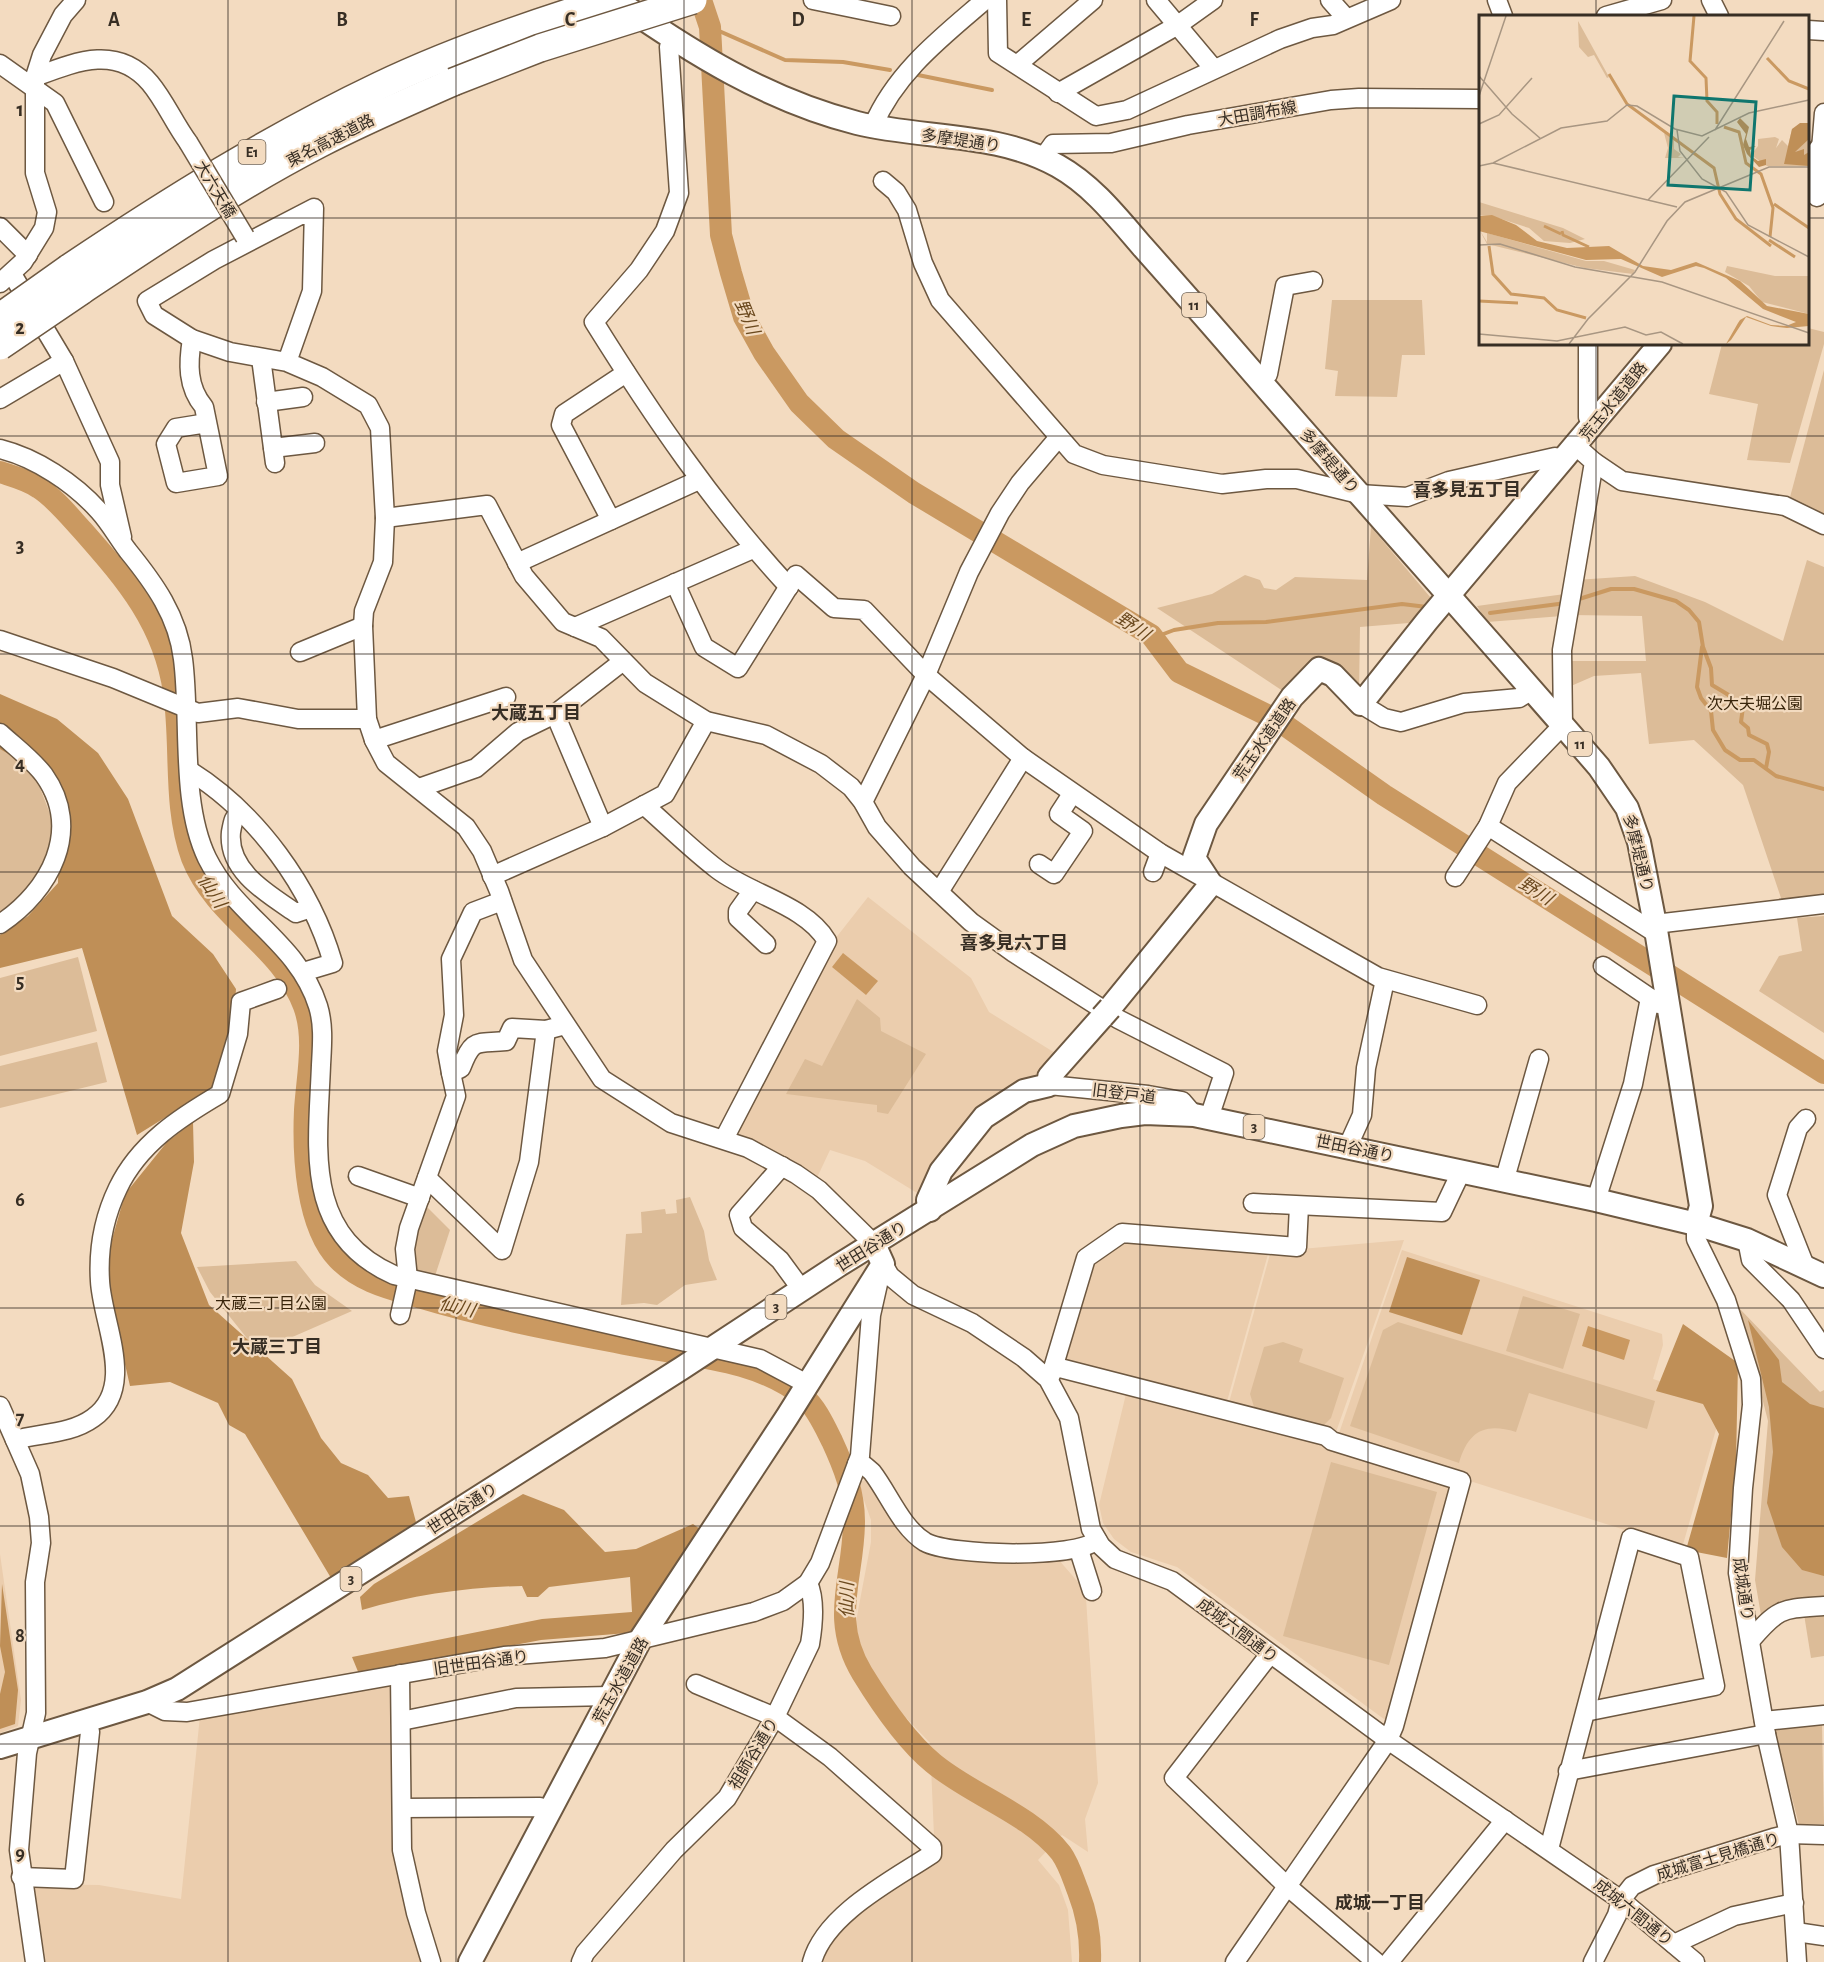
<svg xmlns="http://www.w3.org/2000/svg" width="1824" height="1962" font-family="'Alegreya Sans','Noto Sans JP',sans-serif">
  <rect width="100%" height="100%" fill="#f3dbc0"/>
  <g fill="#ebcdad">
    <path d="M868,897L971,978L989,1012L1060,1056L1043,1078L1019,1081L922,1196L865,1161L830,1150L815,1182L726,1136L831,944Z"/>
    <path d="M1119,1238L1270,1247L1226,1405L1062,1364L1093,1257Z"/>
    <path d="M1404,1240L1336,1432L1228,1406L1272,1247L1301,1249Z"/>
    <path d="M1402,1250L1662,1334L1663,1345L1653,1379L1700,1394L1719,1419L1682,1548L1337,1439Z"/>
    <path d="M1129,1392L1454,1482L1388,1722L1177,1567L1131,1552L1114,1539L1103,1523L1099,1505L1126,1394Z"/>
    <path d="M867,1479L902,1532L918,1549L948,1560L1058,1559L1078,1582L1086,1598L1098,1783L1085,1819L1088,1852L1062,1835L1038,1860L1059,1885L1068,1910L1072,1962H816L855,1912L935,1859L930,1743L895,1706L864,1665L854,1632L871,1542V1520L858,1483Z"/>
    <path d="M0,1554L21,1700L18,1726L0,1733Z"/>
    <path d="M396,1681L397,1849L425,1962H46L33,1884L99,1885L181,1899L200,1716Z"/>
  </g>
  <g fill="#dcbc98">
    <path d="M1332,300H1422L1425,355H1402L1397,397L1335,396L1338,371L1325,369Z"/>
    <path d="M1808,328L1824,332V344L1790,463L1747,460L1758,404L1709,394L1722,344H1808Z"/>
    <path d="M1824,370V522L1789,501Z"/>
    <path d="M1371,527L1436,604L1421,622L1360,627L1359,692L1320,662L1292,697L1157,608L1212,594L1245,575L1260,580L1264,588L1276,590L1295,577L1367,580Z"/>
    <path d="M1807,560L1824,567V896L1782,901L1743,785L1694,740L1649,744L1641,673L1594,676L1571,686L1572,661H1646L1642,616L1571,615L1576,580L1635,576L1705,602L1783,641Z"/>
    <path d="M1565,594L1562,616L1487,622L1477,606Z"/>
    <path d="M0,745L37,780L52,819L50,849L43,876L0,915Z"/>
    <path d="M1824,916V1033L1759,991L1779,956L1802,951L1797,918Z"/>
    <path d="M78,957L97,1031L0,1056V978Z"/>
    <path d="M857,999L880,1018L881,1031L926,1054L888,1114L877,1112V1105L786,1094L805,1059L822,1066Z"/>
    <path d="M97,1042L107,1082L0,1108V1066Z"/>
    <path d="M690,1197L704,1231L709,1260L717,1280L685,1285L657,1305L644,1303L621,1305L626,1234L642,1233L641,1212L665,1209L666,1214L677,1213L676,1200Z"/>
    <path d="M428,1208L450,1230L434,1279L414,1274L411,1250L421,1209Z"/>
    <path d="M296,1261L315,1285L352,1311L258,1352L210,1292L197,1267Z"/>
    <path d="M1523,1296L1580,1314L1563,1369L1506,1351Z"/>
    <path d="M1739,1308L1820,1392L1824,1390V1600L1783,1603L1761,1615L1755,1580L1768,1421Z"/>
    <path d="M1398,1322L1655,1401L1647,1429L1529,1393L1516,1432C1484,1422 1468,1432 1459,1463L1350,1426L1383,1330Z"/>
    <path d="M1283,1342L1303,1349L1299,1362L1344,1378L1331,1418L1323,1426L1255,1410L1250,1394L1264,1347Z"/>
    <path d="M1331,1462L1437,1492L1389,1665L1283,1636Z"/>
    <path d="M1824,1606V1656L1811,1658L1803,1608Z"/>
    <path d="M1822,1723L1824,1824L1799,1825L1774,1728Z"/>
  </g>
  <g fill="#bf8f57">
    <path d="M0,694L57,719L98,753L128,799L172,916L213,954L236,989L233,1035L216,1086L137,1135L82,948L0,968V935L28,916L58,883L59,830L32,768L0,749Z"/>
    <path d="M193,1122L194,1162L181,1233L209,1305L292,1379L321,1438L341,1463L368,1475L388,1498L409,1496L416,1522L331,1578L245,1434L229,1425L218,1403L170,1382L130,1386L107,1286L111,1243L125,1194L167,1142Z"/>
    <path d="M1407,1257L1480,1280L1462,1335L1389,1312Z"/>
    <path d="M1748,1320L1779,1360L1782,1382L1810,1404L1824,1408V1576L1802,1570L1782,1547L1767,1503L1773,1452L1769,1407Z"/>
    <path d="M1683,1324L1738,1363L1736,1462L1727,1558L1686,1550L1719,1434L1703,1404L1656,1391Z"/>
    <path d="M523,1494L564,1510L605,1552L636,1549L693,1524L704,1532L640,1632L541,1640L359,1674L352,1657L542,1619L632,1612L630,1577L549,1587L538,1597H527L522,1586C470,1587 412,1595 362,1610L360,1597L374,1584Z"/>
    <path d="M2,1584L18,1690L15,1724L0,1729V1694L5,1672L0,1646Z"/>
  </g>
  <g fill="#ca9961">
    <path d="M843,953L878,981L866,995L832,967Z"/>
    <path d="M1588,1326L1630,1340L1624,1360L1582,1346Z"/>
  </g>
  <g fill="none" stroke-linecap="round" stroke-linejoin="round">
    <g stroke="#ca9961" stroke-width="4">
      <path d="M710,27L785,60L843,62L890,70"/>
      <path d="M913,74L992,90"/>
      <path d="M1576,600L1611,589H1634L1676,601L1689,610L1699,622L1703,647L1711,668L1712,685L1727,694"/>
      <path d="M1490,613L1566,603"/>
      <path d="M1153,638L1174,630L1218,623L1266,622L1402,604L1427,607"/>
      <path d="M1702,647L1697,687L1701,698L1711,711L1713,730L1725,750L1740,760H1754L1776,776L1824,789"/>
      <path d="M1727,694L1743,707L1741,722L1748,728L1749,735L1767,744L1769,752L1766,768"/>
    </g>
    <g stroke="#ca9961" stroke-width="22">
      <path d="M701,0L710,27L721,235L731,273L744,317L764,353L799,403L836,439L914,493L1151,635L1179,672L1279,721L1384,795L1824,1073"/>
      <path d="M0,472C12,476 28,480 39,488C55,498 70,517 83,531C127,581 164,624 174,692C182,746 173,806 192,858C216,919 281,945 304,1006C316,1039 307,1077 305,1110C303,1154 306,1226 338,1259C361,1283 392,1289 422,1298C492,1319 565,1332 636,1346C693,1357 757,1359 804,1397C816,1407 825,1427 832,1441C844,1467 854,1492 854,1521C854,1578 829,1618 862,1673C881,1704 905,1740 933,1763C971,1795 1029,1813 1061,1853C1069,1864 1073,1878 1078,1891C1087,1914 1091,1937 1090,1962"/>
    </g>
    <g stroke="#6d5841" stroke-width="21">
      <g id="minor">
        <path d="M813,0L891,16"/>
        <path d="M997,0L998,53L1096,116L1127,110L1280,39L1312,28L1333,25L1391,0"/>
        <path d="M1156,0L1214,69"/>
        <path d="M1330,0L1346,18"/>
        <path d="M1497,0L1503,16"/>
        <path d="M1711,0L1719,16"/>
        <path d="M1606,16L1662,0"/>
        <path d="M1808,30L1824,31"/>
        <path d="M672,38L669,47L679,193L665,231L639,270L594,322C652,415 714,506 789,587"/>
        <path d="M0,64L55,103L104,202"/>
        <path d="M1018,64L1093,0"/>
        <path d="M35,77C75,62 117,44 150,83C165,101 174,123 188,142"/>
        <path d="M1058,93L1178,25L1213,0"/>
        <path d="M873,126C896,72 942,37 985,0"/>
        <path d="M1043,158L1053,144L1111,143L1188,125L1331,100L1359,98L1480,99"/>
        <path d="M883,181L896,192L907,210L923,263L940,300L1074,454L1103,465L1222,484L1266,479H1297L1359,494L1407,497L1449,481L1555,457L1563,460"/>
        <path d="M1817,197L1824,113"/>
        <path d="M0,227L28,255"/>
        <path d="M12,274L64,361L110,462V485L122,537"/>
        <path d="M0,283L23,262L44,228L47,212L35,173V77L42,55L63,15L76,0"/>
        <path d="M192,339C188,363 187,387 204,407L218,476L176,483L166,444L176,428L207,423"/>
        <path d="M1588,344V417L1595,423"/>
        <path d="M261,358L275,463"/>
        <path d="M287,362L312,291L314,208L214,260L147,301L154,315L192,339L230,352L287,362L322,377L368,405L380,428L385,518L383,562L364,611L363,626L367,719L374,740L386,763L466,827L482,851L499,891L523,960L602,1079L671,1123L748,1148L796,1174L819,1190L874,1244"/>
        <path d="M1260,381L1268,374L1285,286L1313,281"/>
        <path d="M0,399L64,361"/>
        <path d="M266,402L303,397"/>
        <path d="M273,448L315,443"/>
        <path d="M0,449C36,458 74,483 99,511C110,523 118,538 128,551C154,583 178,616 183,659C191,720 180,802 207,858C236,917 298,942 318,1006C324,1025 322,1046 321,1065C318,1147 302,1234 394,1275L760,1359L807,1384"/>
        <path d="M1594,462L1622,481L1785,506L1824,525"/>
        <path d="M385,518L487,505L524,576L563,622L601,638L645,683L706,721L766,735L821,764L851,787L863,802L877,827L912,867L971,922L1014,953L1118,1019L1224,1073L1209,1118"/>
        <path d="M611,520L561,425L564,414L626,373"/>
        <path d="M517,563L699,480"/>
        <path d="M675,583L704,647L738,668L796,575L834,608L864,610L926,675L1023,758L1160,853L1378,977L1477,1005"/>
        <path d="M575,627L753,549"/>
        <path d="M0,640L113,678L198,713L238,708L298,719H367"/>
        <path d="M300,652L363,626"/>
        <path d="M1361,704L1384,718L1401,722L1464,703L1519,698L1532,690"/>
        <path d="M555,714L603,827"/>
        <path d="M0,733C14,746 32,759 44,775C83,830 50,891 0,924"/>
        <path d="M374,740L506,697"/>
        <path d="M190,771C257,813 311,887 333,963L303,972"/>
        <path d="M419,788L476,768L518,732L555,714L622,662"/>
        <path d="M863,802L926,675L969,572L1000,513L1020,483L1059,437"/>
        <path d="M644,805C668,826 691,849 717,869C749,894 806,905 827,941L724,1139"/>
        <path d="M240,811C233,818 233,822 231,832C227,871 268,894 296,913L311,908"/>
        <path d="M1488,826L1657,934"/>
        <path d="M1039,864L1054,874L1083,831L1059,814L1072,794"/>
        <path d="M1153,872L1160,853"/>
        <path d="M492,876L603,827L665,794L706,721"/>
        <path d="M1455,877L1488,826L1507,783L1563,725L1562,650L1594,462L1576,446"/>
        <path d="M753,890L738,911V918L766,944"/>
        <path d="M939,892L1023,758"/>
        <path d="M1655,924L1824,904"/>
        <path d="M1603,966L1659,1004"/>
        <path d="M451,1073L447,1051L454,1015L451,959L473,912L502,901"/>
        <path d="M1049,1085L1148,1095L1182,1101L1194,1115"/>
        <path d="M1348,1146L1362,1115L1366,1068L1385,980"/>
        <path d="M782,1166L739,1215L743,1228L780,1260L802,1290"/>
        <path d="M358,1176L420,1198"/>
        <path d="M427,1178L502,1250L529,1162L546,1030"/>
        <path d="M1504,1182L1539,1059"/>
        <path d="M1596,1200L1633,1084L1650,998"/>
        <path d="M1253,1203L1442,1212L1461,1172"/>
        <path d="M1696,1224V1239L1726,1300L1751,1379L1752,1405L1743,1488L1738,1573L1766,1734L1789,1834L1797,1962"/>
        <path d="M1747,1240L1751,1260L1791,1300L1824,1349"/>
        <path d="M883,1264L890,1276L913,1295L972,1323L1024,1358L1048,1379L1069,1418L1091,1529L1101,1546L1115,1559L1172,1581L1388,1740L1621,1900L1695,1962"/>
        <path d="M1805,1266L1777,1195L1798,1128L1806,1119"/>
        <path d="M400,1315L408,1279L405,1249L409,1228L456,1096L451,1073L461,1068C473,1037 476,1044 506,1041L512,1028L546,1030L565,1025"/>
        <path d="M1056,1367L1326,1436L1332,1441L1461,1481L1394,1726L1388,1740L1235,1962"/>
        <path d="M1051,1375L1086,1258L1122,1233L1297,1247L1299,1206"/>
        <path d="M0,1406L30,1474L39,1517L41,1543L35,1582L36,1713L27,1753L19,1850L35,1962"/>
        <path d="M15,1440C41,1433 71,1434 93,1418C137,1387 102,1323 100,1281C98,1249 104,1217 118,1188C139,1144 179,1118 220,1094L238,1034L241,1002L277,989"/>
        <path d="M857,1464L865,1466L872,1472C889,1494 901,1527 925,1542C950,1556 1077,1559 1097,1540"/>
        <path d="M1079,1550L1092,1591"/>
        <path d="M1751,1640C1779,1607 1782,1609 1824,1606"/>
        <path d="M1270,1654L1174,1778L1287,1886L1376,1962"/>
        <path d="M400,1674L402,1850L416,1913L431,1962"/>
        <path d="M696,1684L775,1717L830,1757L932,1847V1854C893,1880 825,1914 812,1962"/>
        <path d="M147,1702L165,1711L187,1712L504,1656L605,1648L754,1612L783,1601L808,1583L820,1563L860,1456L871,1315L880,1275"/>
        <path d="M401,1721L516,1698L610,1696"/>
        <path d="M1764,1721L1824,1715"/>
        <path d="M1568,1771L1766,1734"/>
        <path d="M402,1808L540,1807L549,1811"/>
        <path d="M1549,1849L1631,1538L1689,1557L1715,1686L1585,1712"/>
        <path d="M21,1877L74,1879L90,1732L87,1720"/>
        <path d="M1796,1932L1824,1936"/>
        <path d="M1674,1944L1734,1916L1794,1903"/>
        <path d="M581,1962L585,1953L674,1850L727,1798L775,1717L810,1644C813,1626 816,1600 808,1583"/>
        <path d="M1389,1962L1505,1820"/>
        <path d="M1593,1962L1617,1915L1621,1900L1632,1886L1654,1875L1773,1838L1789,1834L1824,1835"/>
      </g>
    </g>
    <g stroke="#6d5841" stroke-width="26">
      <g id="major">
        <path d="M616,0C692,53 767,100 857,123C923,139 998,132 1058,166C1092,185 1117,217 1142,246C1174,282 1205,317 1236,353C1356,492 1479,628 1599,767L1627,808L1639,842L1655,924L1701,1206L1696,1224"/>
        <path d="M1808,165L1824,145"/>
        <path d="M1110,1008L1211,884L1194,858L1206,824L1292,697L1319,669L1333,675L1361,704L1427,621L1660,344"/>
        <path d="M930,1210L928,1200L941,1171L984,1117L1024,1091L1049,1085V1077L1055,1070L1102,1017"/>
        <path d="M0,1747L147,1702L177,1689L682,1368L839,1265L1032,1145L1074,1126L1121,1116L1145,1113L1194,1115L1596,1200L1696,1224L1747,1240L1824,1276"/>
        <path d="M470,1962L640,1640L787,1417L883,1264L874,1244"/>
      </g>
    </g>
    <g stroke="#6d5841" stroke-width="30">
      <g id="highway">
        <path d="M69,268C169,201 270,138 379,86C452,51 531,24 609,0"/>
        <path d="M81,291C159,239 236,187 319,144C363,121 408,102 453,82"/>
      </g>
    </g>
    <use href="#minor" stroke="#fff" stroke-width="18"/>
    <use href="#major" stroke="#fff" stroke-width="22"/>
    <use href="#highway" stroke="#fff" stroke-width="27"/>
    <g stroke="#6d5841" stroke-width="21" stroke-linecap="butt">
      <path id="minor-bridge" d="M188,142L245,237"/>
    </g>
    <g stroke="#6d5841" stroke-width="26" stroke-linecap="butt">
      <path id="major-bridge" d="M1102,1017L1110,1008"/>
    </g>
    <g stroke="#6d5841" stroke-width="30" stroke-linecap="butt">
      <g id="highway-bridge">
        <path d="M453,82L540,48L693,0"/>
        <path d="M0,317L69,268"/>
        <path d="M0,346L81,291"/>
      </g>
    </g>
    <use href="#minor-bridge" stroke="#fff" stroke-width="18"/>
    <use href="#major-bridge" stroke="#fff" stroke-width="22"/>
    <use href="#highway-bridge" stroke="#fff" stroke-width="27"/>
  </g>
  <path fill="none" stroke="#372e24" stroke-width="1.5" stroke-opacity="0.55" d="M228,0V1962M456,0V1962M684,0V1962M912,0V1962M1140,0V1962M1368,0V1962M1596,0V16M0,218H1480M1808,218H1824M1596,344V1962M0,436H1824M0,654H1824M0,872H1824M0,1090H1824M0,1308H1824M0,1526H1824M0,1744H1824"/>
  <g text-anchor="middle" stroke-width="4.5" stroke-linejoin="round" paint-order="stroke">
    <g fill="#f3dbc0" stroke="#6f6253" stroke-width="1.5">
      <rect x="238.5" y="140" width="27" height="24" rx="4.5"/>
      <rect x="1182" y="293" width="24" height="24" rx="4.5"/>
      <rect x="1568" y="732" width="24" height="24" rx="4.5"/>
      <rect x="1243.5" y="1115" width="21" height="24" rx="4.5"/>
      <rect x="765.5" y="1295" width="21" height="24" rx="4.5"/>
      <rect x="340.5" y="1567" width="21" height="24" rx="4.5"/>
    </g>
    <g font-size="15" font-weight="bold" fill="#372e24">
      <text x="252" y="157">E1</text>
      <text x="1194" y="310">11</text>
      <text x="1580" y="749">11</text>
      <text x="1254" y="1132">3</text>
      <text x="776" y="1312">3</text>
      <text x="351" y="1584">3</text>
    </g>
    <g font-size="16" fill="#372e24" stroke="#f3dbc0">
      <text transform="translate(1257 113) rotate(-10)" y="6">大田調布線</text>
      <text transform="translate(330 140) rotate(-27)" y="6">東名高速道路</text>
      <text transform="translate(961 140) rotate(8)" y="6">多摩堤通り</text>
      <text transform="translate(216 189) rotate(59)" y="6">大六天橋</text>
      <text transform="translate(1613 401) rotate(-51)" y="6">荒玉水道道路</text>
      <text transform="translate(1330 461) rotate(49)" y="6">多摩堤通り</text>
      <text transform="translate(1264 739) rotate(-55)" y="6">荒玉水道道路</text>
      <text transform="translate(1639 853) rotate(76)" y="6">多摩堤通り</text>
      <text transform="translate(1124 1093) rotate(7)" y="6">旧登戸道</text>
      <text transform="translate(1355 1148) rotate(12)" y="6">世田谷通り</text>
      <text transform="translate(871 1246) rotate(-32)" y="6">世田谷通り</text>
      <text transform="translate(462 1508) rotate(-33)" y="6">世田谷通り</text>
      <text transform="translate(1744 1589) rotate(82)" y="6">成城通り</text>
      <text transform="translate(1238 1630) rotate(37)" y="6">成城六間通り</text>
      <text transform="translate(481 1662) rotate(-8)" y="6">旧世田谷通り</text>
      <text transform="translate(620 1680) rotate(-61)" y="6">荒玉水道道路</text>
      <text transform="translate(753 1753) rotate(-59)" y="6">祖師谷通り</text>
      <text transform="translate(1718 1856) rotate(-17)" y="6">成城富士見橋通り</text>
      <text transform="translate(1634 1912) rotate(39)" y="6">成城六間通り</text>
    </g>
    <g font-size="16" fill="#39250b" stroke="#f3dbc0">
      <text x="1755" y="709">次大夫堀公園</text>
      <text x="271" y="1309">大蔵三丁目公園</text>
    </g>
    <g font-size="18" font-style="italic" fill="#6b491e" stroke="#f3dbc0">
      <text transform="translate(747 317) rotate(67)" y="6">野川</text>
      <text transform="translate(1133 626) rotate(34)" y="6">野川</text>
      <text transform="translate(212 891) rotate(57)" y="6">仙川</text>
      <text transform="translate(1536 891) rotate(32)" y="6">野川</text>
      <text transform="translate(457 1307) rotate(13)" y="6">仙川</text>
      <text transform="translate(847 1600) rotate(-90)" y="6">仙川</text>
    </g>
    <g font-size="18" font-weight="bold" fill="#372e24" stroke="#f3dbc0">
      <text x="1467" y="496">喜多見五丁目</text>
      <text x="536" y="719">大蔵五丁目</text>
      <text x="1014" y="949">喜多見六丁目</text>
      <text x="277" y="1353">大蔵三丁目</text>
      <text x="1380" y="1909">成城一丁目</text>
    </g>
  </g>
  <g transform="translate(1479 15)">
    <rect width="330" height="330" fill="#f3dbc0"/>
    <path d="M99,6L130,62L128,63L115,40L109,42L100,32ZM330,108V151H288L272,140L279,131V124L296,122L300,124L297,133L303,125L309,131L313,114ZM185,118L195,125V134L202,139L199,142L206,143H186L189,133ZM0,187L84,213L106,224L91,228L65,226L50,213L13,201L0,200ZM0,214L8,227V218L107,246H125L156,255L154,259L106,253L8,229ZM248,251L296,261H330V299L283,287L270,271L246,257Z" fill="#dcbc98"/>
    <path d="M261,103L270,112L267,124L270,132L277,131L271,135L272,141L279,146L287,144V150L280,152L268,139L264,130L267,119L258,107ZM321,108H330V124L316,137L325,134V140L330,137V151L305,149L313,114Z" fill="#bf8f57"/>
    <path d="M13,200L37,210L58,226L88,233L130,231L164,251L192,255L217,247L261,266L288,291L330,299V311L308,313L292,311L267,302L252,325L247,329L259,308L261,305L268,301L292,310L307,311L317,307L284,294L247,263L225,253L217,251L183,262L142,244L107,245L0,216V201Z" fill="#ca9961"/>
    <path fill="none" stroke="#ca9961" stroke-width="3" d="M215,1L211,46L227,63L228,86L238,97V109M288,43L310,66L330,74M130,59L148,89L235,153L241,179L257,204L292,231M245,112L260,117L267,148L282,159L294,193L291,222M295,189L330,213M65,211L82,219M83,216L84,220L110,232M290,225L316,242M10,231L14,259L32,279L65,283L78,295L107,303M0,286L39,288"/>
    <path fill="none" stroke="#a89682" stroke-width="1.5" d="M0,61L33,99L62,124M0,81L27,1M0,109L20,100L53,63M198,115L201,136L223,164L247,177L269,210L330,242M236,115L305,6M14,148L198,192M0,151L14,148L82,113L128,106L148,90L158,91L196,114L223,121L270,98L330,85M169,185L230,122M0,230L21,229L96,252L183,267L330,318M0,319L78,326L146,312L167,320L182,317L204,329M90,329L109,304L156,257L188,206L206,187L290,152H330"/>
    <path fill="#0f766e" fill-opacity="0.15" stroke="#0f766e" stroke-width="3" d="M195,81L277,87L271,175L189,170Z"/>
    <rect width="330" height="330" fill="none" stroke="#372e24" stroke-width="3"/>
  </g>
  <g font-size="20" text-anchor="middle" font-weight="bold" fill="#372e24" stroke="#f3dbc0" stroke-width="4.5" stroke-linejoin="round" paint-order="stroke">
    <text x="114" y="26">A</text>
    <text x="342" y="26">B</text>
    <text x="570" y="26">C</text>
    <text x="798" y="26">D</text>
    <text x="1026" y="26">E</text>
    <text x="1254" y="26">F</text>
    <text x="20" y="116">1</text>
    <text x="20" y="334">2</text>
    <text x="20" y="552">3</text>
    <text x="20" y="770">4</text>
    <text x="20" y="988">5</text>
    <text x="20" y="1206">6</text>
    <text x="20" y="1424">7</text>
    <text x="20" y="1642">8</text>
    <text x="20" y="1860">9</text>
  </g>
</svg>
